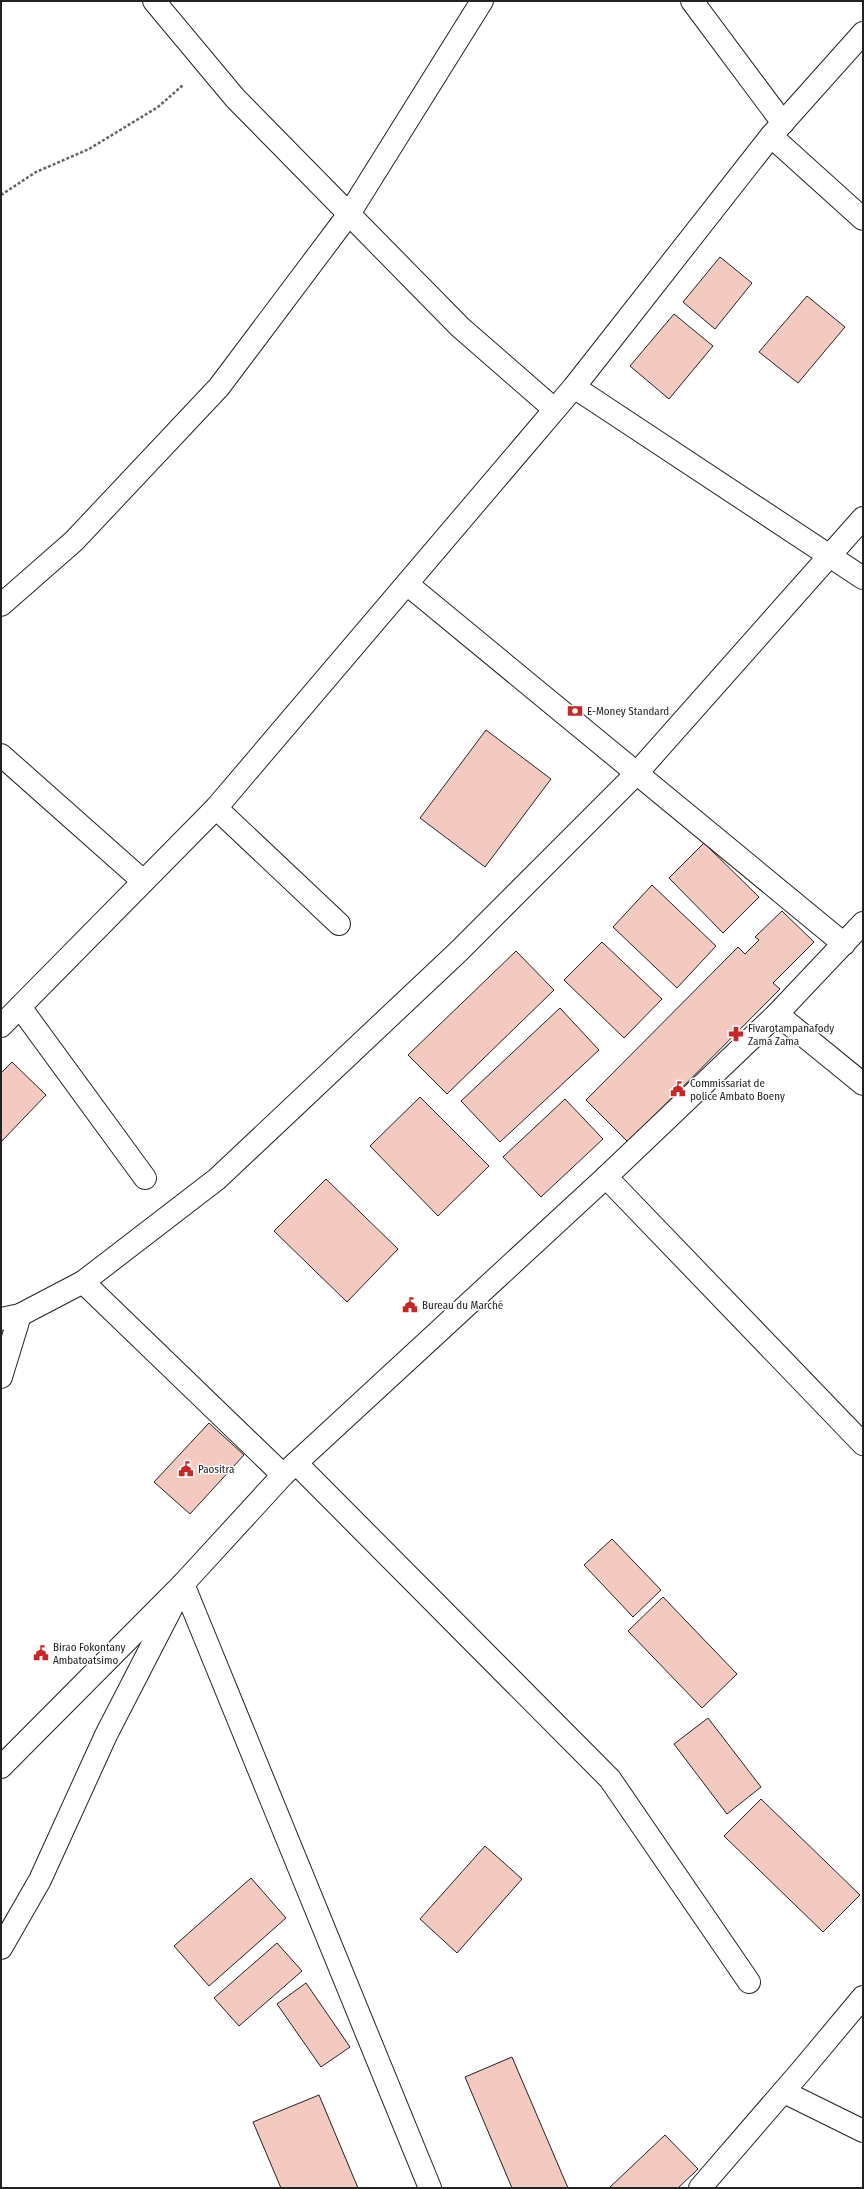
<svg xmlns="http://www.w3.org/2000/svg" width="864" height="2189" font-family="'Fira Sans Condensed',sans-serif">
  <rect width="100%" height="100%" fill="#fff"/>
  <g fill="#f3c9c0" stroke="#222">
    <path d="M720,257L752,283L715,329L683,302Z"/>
    <path d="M807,296L845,327L798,383L759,352Z"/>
    <path d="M674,314L713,346L669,399L630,366Z"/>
    <path d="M486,730L551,779L485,867L420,818Z"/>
    <path d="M704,843L759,897L723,933L669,878Z"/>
    <path d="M652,885L716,946L677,988L613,927Z"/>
    <path d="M782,911L814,942L773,983L780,989L628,1142L586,1100L738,947L745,954L759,940L755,937Z"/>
    <path d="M602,942L662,999L624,1038L564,980Z"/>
    <path d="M516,951L554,990L447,1094L408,1055Z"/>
    <path d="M560,1008L599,1050L500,1142L461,1101Z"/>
    <path d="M12,1062L46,1095L1,1142V1073Z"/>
    <path d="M420,1097L489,1166L438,1216L370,1146Z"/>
    <path d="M565,1099L603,1139L541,1197L503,1157Z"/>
    <path d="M326,1179L398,1249L347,1302L274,1231Z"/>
    <path d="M209,1423L244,1455L190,1514L154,1482Z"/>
    <path d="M612,1539L661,1590L633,1617L584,1565Z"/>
    <path d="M663,1597L737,1674L702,1708L628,1631Z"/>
    <path d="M708,1718L761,1787L727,1814L674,1744Z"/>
    <path d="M761,1799L860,1895L823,1932L724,1836Z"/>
    <path d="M485,1846L522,1879L457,1953L420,1919Z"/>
    <path d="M251,1878L286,1918L209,1986L174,1946Z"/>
    <path d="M277,1943L302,1971L239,2026L214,1998Z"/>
    <path d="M306,1983L350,2047L321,2067L277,2004Z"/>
    <path d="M512,2057L568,2188H512L465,2077Z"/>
    <path d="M319,2095L358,2188H281L253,2122Z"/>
    <path d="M665,2135L698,2169L678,2188H609Z"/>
  </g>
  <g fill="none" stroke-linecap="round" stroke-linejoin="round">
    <g stroke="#222" stroke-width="24">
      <g id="minor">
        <path d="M154,1L235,98L460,327L554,409"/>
        <path d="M692,1L783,123"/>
        <path d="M771,136L863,219"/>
        <path d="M574,387L863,578"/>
        <path d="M407,584L844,944"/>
        <path d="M1,605L74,541L219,387L349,214L482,1"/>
        <path d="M1,755L143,881"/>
        <path d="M216,808L339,924"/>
        <path d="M20,1007L145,1178"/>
        <path d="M777,1014L863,1084"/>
        <path d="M1,1026L216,808L574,387L771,136L863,33"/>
        <path d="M606,1177L863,1444"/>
        <path d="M83,1282L283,1475"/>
        <path d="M1,1319L20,1315L83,1282L217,1179L459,951L636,774L863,518"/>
        <path d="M1,1377L20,1315"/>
        <path d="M296,1463L610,1779L749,1982"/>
        <path d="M183,1584L430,2188"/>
        <path d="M1,1767L183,1584L283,1475L606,1177L777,1014L863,923"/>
        <path d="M1,1948L40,1880L106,1735L174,1603"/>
        <path d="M784,2092L863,2131"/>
        <path d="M700,2188L802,2070L863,1997"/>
      </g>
    </g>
    <path stroke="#646464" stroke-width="2.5" stroke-dasharray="3 2" stroke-linecap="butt" d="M1,195L36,172L89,149L158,107L183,85"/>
    <use href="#minor" stroke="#fff" stroke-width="22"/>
  </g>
  <defs>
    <g id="bank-bare" transform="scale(1.2)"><path d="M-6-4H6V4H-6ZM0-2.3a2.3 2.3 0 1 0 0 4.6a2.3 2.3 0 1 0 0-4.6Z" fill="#c62828" stroke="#fff" stroke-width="2.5" paint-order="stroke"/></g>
    <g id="pharmacy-bare" transform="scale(1.2)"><path d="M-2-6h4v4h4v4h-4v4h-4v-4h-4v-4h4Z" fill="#c62828" stroke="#fff" stroke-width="2.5" paint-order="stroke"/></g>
    <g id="civic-bare" transform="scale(1.2)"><path d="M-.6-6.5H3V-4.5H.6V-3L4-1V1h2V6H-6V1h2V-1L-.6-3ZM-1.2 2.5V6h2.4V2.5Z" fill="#c62828" stroke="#fff" stroke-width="2.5" paint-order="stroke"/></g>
  </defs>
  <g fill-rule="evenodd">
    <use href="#bank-bare" x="575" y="711"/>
    <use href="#pharmacy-bare" x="736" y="1034"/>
    <use href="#civic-bare" x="678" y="1089"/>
    <use href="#civic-bare" x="410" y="1305"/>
    <use href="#civic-bare" x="186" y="1469"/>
    <use href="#civic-bare" x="41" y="1653"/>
  </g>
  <g text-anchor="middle" stroke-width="3" stroke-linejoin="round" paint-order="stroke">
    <g font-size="11" fill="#222" stroke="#fff" text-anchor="start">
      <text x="587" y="715">E-Money Standard</text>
      <text x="748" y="1032">Fivarotampanafody<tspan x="748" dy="13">Zama Zama</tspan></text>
      <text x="690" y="1087">Commissariat de<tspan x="690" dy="13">police Ambato Boeny</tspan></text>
      <text x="422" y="1309">Bureau du Marché</text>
      <text x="198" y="1473">Paositra</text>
      <text x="53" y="1651">Birao Fokontany<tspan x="53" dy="13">Ambatoatsimo</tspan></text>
    </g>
  </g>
  <rect width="864" height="2189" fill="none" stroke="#222222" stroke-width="4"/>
</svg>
